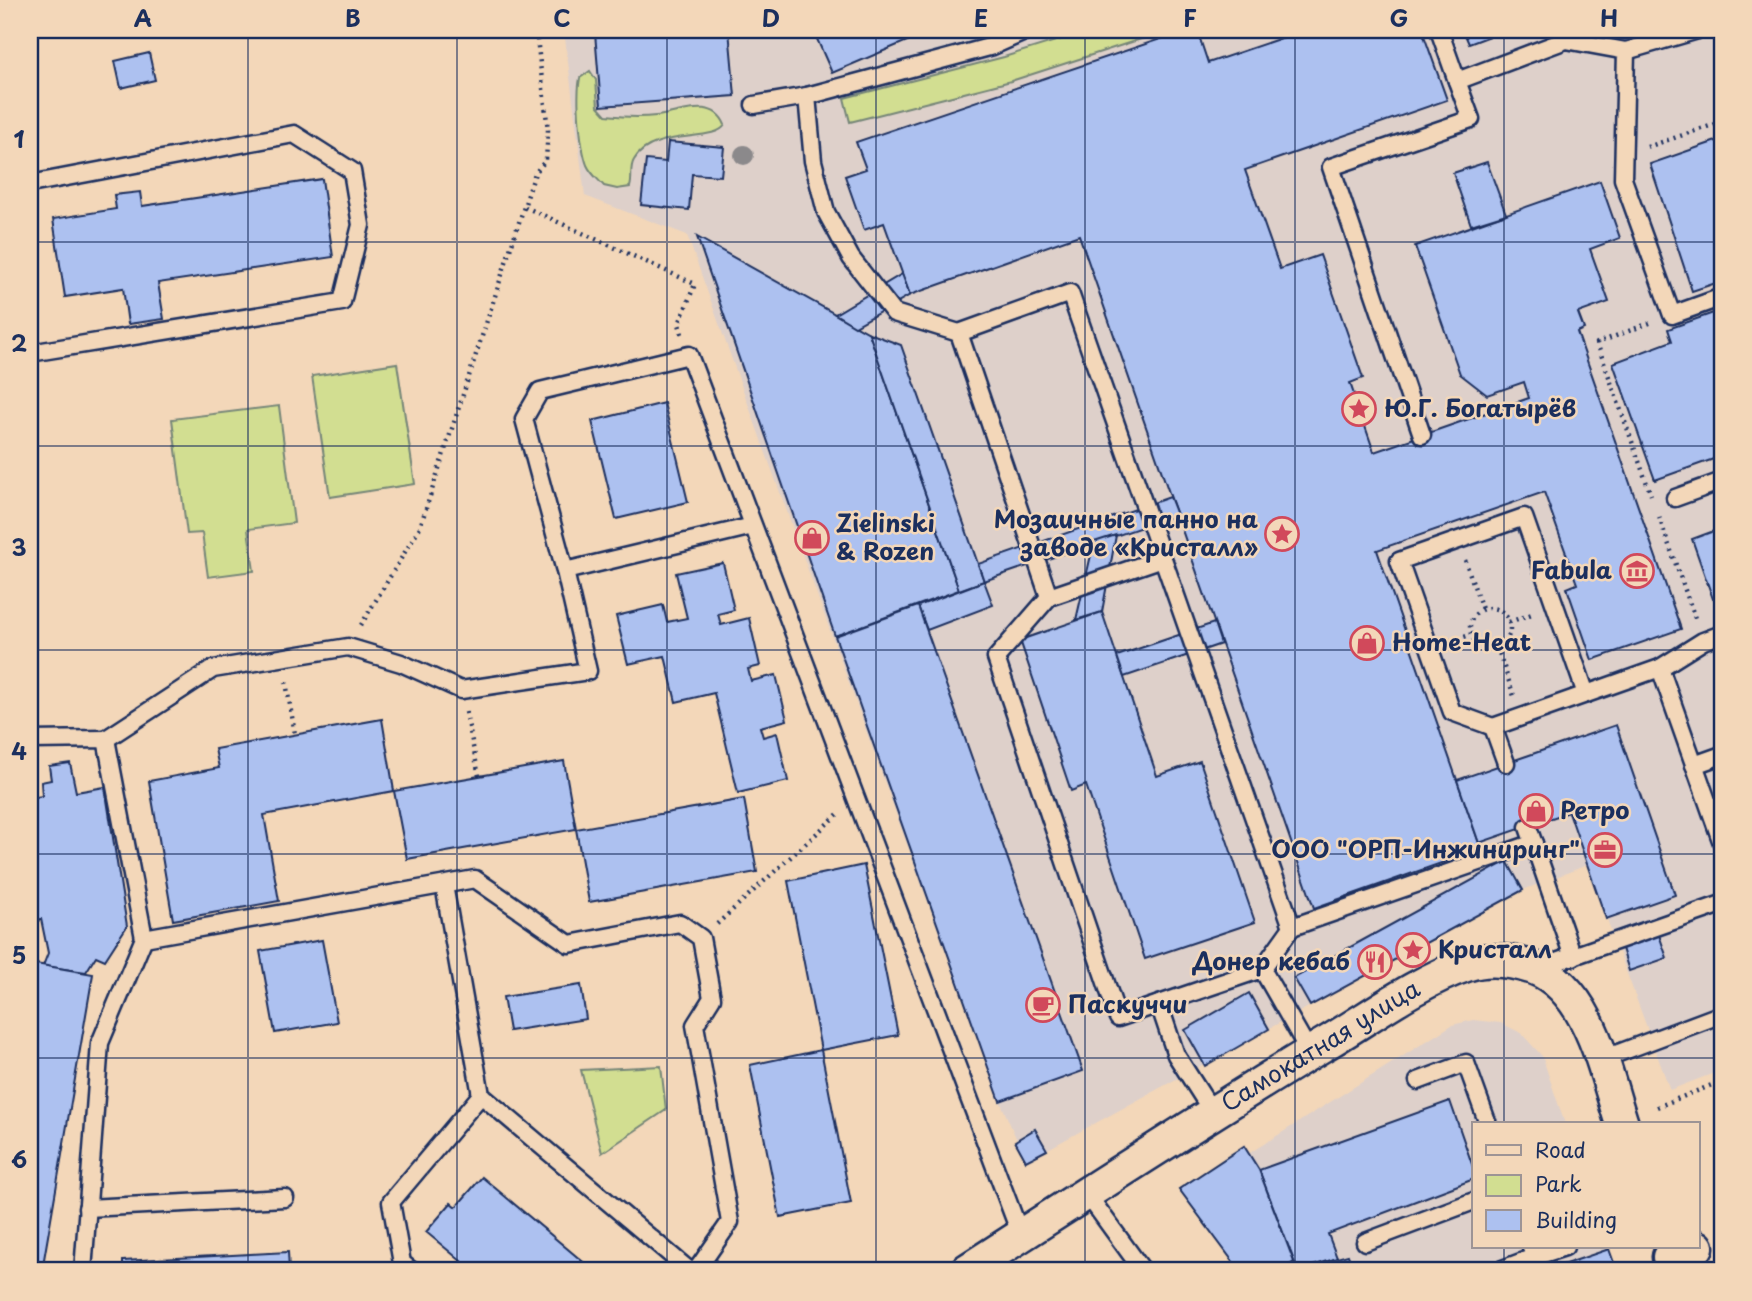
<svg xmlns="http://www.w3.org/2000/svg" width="1752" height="1301" font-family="'Playpen Sans',sans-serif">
  <rect width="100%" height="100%" fill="#f3d7b9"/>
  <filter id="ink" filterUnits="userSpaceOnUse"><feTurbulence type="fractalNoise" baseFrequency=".0143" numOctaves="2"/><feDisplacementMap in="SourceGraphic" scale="14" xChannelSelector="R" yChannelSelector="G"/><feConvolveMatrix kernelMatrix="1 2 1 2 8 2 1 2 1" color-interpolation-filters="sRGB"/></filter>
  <g filter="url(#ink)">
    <g fill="#ded0ca">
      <path d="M564,30H1722V1070L1670,1090L1587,865L1523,890L1026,1161L1000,1101L687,235L585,196Z"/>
      <path d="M1473,1020L1501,1023L1521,1033L1542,1056L1565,1124H1474V1247H1608L1617,1271H1298L1259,1170L1248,1154L1452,1025Z"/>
    </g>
    <g fill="#d2de91" stroke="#768678" stroke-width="2">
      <path d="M1091,30H1169L1011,81L850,122L844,98L1004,57Z"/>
      <path d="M590,71L596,80L598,106L606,115C622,117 640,118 656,116C678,114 713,96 725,125C715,143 652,128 634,160C629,168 633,177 630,187L617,189L604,186C598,179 591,174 587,165C580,146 576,98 580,78Z"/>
      <path d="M397,363L415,484L330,497L312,376Z"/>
      <path d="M279,406L294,523L248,529L254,571L208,577L202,533L187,534L172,419Z"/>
      <path d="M661,1066L666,1110L602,1153L581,1070Z"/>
    </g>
    <g fill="#adc1f0" stroke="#1b2f5e" stroke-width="2">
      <path d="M639,30H729L735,96L601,106L595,33Z"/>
      <path d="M813,30H933L832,73Z"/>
      <path d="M1187,30H1197L1208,63L1305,30H1422L1447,100L1245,170L1280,269L1320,255L1363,378L1350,383L1374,452L1529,398L1524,382L1487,395L1460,374L1415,246L1600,181L1620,238L1590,249L1609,302L1578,313L1584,329L1577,332L1681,629L1592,660L1567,588L1577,584L1544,492L1377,550L1481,849L1314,908L1079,235L910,295L884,223L864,230L845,176L866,169L856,142Z"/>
      <path d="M1463,30H1506L1469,44Z"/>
      <path d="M149,53L155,80L121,88L115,61Z"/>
      <path d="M1722,139V281L1692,291L1650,164Z"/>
      <path d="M668,142L724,147L721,176L692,174L689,210L641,205L646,160L666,162Z"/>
      <path d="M1487,162L1506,214L1471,225L1453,173Z"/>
      <path d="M322,179L333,257L158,283L164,319L128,324L123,288L65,297L53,219L116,209L114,195L140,192L142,206Z"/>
      <path d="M697,237L869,333L959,590L835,636Z"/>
      <path d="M902,274L910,295L855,326L835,314Z"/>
      <path d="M1722,310V456L1655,480L1613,363L1672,341L1668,329Z"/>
      <path d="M869,333L901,345L984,581L959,590Z"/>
      <path d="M664,403L688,502L616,519L592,421Z"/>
      <path d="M1170,497L1177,515L984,581L978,564Z"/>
      <path d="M1722,528V595L1713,599L1692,539Z"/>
      <path d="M1116,535L1102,612L1076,620L1094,542Z"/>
      <path d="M723,563L734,610L718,614L721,625L749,618L760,666L748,669L751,681L776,675L787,720L760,727L763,737L777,733L788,781L738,793L714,693L676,702L665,656L628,664L616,616L663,605L667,622L687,618L676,573Z"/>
      <path d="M984,581L993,605L927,630L918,606Z"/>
      <path d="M918,606L1083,1071L1000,1101L835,636Z"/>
      <path d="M1102,612L1157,776L1200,761L1255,922L1145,959L1086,785L1071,791L1020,640Z"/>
      <path d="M1214,623L1221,644L1124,677L1117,656Z"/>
      <path d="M382,719L394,791L264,815L279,901L173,920L149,781L219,768L215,749Z"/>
      <path d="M1616,725L1675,895L1606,919L1569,812L1479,843L1457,780Z"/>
      <path d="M564,761L576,829L407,859L394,791Z"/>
      <path d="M70,763L76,792L105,787L127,926L105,960L96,956L86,972L43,966L48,953L41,919L30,921V798L42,796L41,782L51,780L49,766Z"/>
      <path d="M744,799L757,872L589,902L576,829Z"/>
      <path d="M1507,861L1523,890L1310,1006L1294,978Z"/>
      <path d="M864,865L898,1035L821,1050L788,881Z"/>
      <path d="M1658,932L1667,958L1629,971L1621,945Z"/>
      <path d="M322,940L337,1022L275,1033L260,951Z"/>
      <path d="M30,963L93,974L42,1271H30Z"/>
      <path d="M581,985L586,1019L509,1031L503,997Z"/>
      <path d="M1249,993L1269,1029L1205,1066L1185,1030Z"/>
      <path d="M821,1050L851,1203L780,1217L750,1065Z"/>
      <path d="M1450,1101L1474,1170V1179L1328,1234L1337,1258L1298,1271L1259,1170Z"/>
      <path d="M1035,1129L1047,1150L1026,1161L1015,1141Z"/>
      <path d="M1244,1146L1259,1170L1294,1262L1280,1271H1240L1179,1189Z"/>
      <path d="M482,1177L594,1271H473L426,1232L451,1203L456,1207Z"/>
      <path d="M1609,1249L1617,1271H1545Z"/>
      <path d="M288,1252L289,1271H123V1261Z"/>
      <path d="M1348,1255L1354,1271H1305L1337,1258Z"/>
    </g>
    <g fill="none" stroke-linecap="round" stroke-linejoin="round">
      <g stroke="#1b2f5e" stroke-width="21">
        <g id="service">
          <path d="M1439,30L1457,81L1566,40L1626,51L1623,179L1672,315L1722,297"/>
          <path d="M1626,51L1698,30"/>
          <path d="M807,96L813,161L826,212L851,258L894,313L959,333L1070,293L1292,927L1534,843"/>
          <path d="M754,105L807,96L993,46L1029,30"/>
          <path d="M30,184L294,134L352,171L361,225L342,302L30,353"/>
          <path d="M959,333L1049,597L996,658L1118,1018L1262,969L1292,927"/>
          <path d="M1422,435L1331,167L1471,119L1457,81"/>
          <path d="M1675,498L1722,481"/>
          <path d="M565,571L524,419L540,391L689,355L1021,1236"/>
          <path d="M1049,597L1163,558"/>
          <path d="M1660,668L1722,843"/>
          <path d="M1493,727L1452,712L1399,561L1524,517L1586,694"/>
          <path d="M106,739L213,669L348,647L401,663L461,690L588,671L565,571L753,526"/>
          <path d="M30,740L106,739L144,938L100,1043L83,1271"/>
          <path d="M1506,763L1493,727L1660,668L1703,641L1722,634"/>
          <path d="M1694,765L1722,755"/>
          <path d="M1528,827L1573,957"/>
          <path d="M444,885L481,1095L690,1271"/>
          <path d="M144,938L475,879L569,944L680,923L701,938L712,998L695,1025L730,1222L696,1271"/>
          <path d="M1262,969L1310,1053"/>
          <path d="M1536,969L1722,904"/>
          <path d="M1159,1004L1176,1055L1213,1113"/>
          <path d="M1600,1060L1722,1014"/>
          <path d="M1418,1081L1466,1063L1488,1124"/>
          <path d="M1087,1194L1143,1271"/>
          <path d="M87,1208L285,1198"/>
          <path d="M1365,1242L1474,1201"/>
          <path d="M1531,1247L1534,1257L1565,1247"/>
          <path d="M412,1271L402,1263L391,1202L481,1095"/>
          <path d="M1497,1271L1534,1257"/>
        </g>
      </g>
      <g stroke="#1b2f5e" stroke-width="37">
        <g id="minor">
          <path d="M1669,1257L1697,1247"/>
          <path id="s1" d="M966,1271C1084,1195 1202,1118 1323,1045C1369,1018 1416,982 1466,965C1487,957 1513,961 1534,968C1591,990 1605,1073 1622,1124"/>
        </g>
      </g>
      <g stroke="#1b2f5e" stroke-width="4.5" stroke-dasharray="2 5" stroke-linecap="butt">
        <path d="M1647,147L1722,122"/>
        <path d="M525,207L695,284L679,324L682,334"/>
        <path d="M1650,323L1597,343L1651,495"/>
        <path d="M1659,517L1696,621"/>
        <path d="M1465,560L1482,609"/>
        <circle cx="1490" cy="628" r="20"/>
        <path d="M1509,622L1535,613"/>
        <path d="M361,625L420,527L535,173L546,160L548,130L536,30"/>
        <path d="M1451,641L1470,635"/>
        <path d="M1497,647L1514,696"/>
        <path d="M286,682L295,734"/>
        <path d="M466,712L479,776"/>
        <path d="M717,924L838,814"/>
        <path d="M1456,926L1459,932"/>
        <path d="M1657,1107L1722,1081"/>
      </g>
      <use href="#service" stroke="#f3d7b9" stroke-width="16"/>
      <use href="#minor" stroke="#f3d7b9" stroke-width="32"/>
    </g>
    <circle fill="#8b898b" cx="744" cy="155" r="10"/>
  </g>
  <path fill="none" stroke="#1b2f5e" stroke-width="2" stroke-opacity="0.55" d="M248,30V1271M457,30V1271M667,30V1271M876,30V1271M1085,30V1271M1295,30V1271M1504,30V1124M30,242H1722M30,446H1722M30,650H1722M30,854H1722M30,1058H1722M1504,1247V1271"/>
  <defs>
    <g id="sight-ring" transform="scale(1.75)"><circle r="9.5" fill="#f3d7b9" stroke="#d1495b" stroke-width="1.5"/><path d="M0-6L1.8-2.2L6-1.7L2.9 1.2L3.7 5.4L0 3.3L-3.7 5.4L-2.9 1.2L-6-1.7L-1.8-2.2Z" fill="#d1495b"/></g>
    <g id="shop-ring" transform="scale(1.75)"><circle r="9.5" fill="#f3d7b9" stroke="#d1495b" stroke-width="1.5"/><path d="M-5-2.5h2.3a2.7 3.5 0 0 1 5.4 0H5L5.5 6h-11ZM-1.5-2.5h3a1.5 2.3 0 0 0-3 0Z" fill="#d1495b"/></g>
    <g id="museum-ring" transform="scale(1.75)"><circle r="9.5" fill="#f3d7b9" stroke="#d1495b" stroke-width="1.5"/><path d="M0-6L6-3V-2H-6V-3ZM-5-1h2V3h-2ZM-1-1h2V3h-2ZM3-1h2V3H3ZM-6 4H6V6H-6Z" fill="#d1495b"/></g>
    <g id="office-ring" transform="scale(1.75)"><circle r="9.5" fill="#f3d7b9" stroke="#d1495b" stroke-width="1.5"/><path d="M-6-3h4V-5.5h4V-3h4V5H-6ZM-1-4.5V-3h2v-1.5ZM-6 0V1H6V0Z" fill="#d1495b"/></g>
    <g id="restaurant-ring" transform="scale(1.75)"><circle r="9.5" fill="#f3d7b9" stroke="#d1495b" stroke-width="1.5"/><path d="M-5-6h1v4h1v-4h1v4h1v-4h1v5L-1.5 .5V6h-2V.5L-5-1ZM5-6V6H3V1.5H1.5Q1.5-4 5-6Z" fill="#d1495b"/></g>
    <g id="cafe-ring" transform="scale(1.75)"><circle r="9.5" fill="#f3d7b9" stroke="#d1495b" stroke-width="1.5"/><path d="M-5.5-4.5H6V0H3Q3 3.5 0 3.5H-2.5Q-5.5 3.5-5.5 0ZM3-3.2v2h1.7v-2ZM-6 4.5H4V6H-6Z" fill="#d1495b"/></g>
  </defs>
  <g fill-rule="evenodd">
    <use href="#sight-ring" x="1359" y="409"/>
    <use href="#sight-ring" x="1282" y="534"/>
    <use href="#shop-ring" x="812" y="538"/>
    <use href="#museum-ring" x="1637" y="571"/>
    <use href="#shop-ring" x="1367" y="643"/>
    <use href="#shop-ring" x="1536" y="811"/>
    <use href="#office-ring" x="1605" y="850"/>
    <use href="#sight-ring" x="1413" y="950"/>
    <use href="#restaurant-ring" x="1375" y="962"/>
    <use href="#cafe-ring" x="1043" y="1005"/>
  </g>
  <g text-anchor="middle" stroke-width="5" stroke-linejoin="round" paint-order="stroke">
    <g font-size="24" font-weight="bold" fill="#1b2f5e" stroke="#f3d7b9" text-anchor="start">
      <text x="1384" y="417">Ю.Г. Богатырёв</text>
      <text x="1258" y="528" text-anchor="end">Мозаичные панно на<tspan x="1258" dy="28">заводе «Кристалл»</tspan></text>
      <text x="836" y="532">Zielinski<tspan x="836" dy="28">&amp; Rozen</tspan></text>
      <text x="1612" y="579" text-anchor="end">Fabula</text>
      <text x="1392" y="651">Home-Heat</text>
      <text x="1560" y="819">Ретро</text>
      <text x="1580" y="858" text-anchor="end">ООО "ОРП-Инжиниринг"</text>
      <text x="1438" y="958">Кристалл</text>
      <text x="1350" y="970" text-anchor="end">Донер кебаб</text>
      <text x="1068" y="1013">Паскуччи</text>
    </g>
    <g font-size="24" fill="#1b2f5e" stroke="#f3d7b9">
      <text dy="8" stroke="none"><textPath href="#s1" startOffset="420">Самокатная улица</textPath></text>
    </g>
  </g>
  <rect width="1752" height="1301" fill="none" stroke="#f3d7b9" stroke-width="77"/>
  <rect x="1472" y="1122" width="228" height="126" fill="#f3d7b9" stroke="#9d9495" stroke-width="2"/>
  <rect x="1486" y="1145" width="35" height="10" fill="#f3d7b9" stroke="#9d9495" stroke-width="2"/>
  <text x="1535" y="1158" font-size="21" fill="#1b2f5e">Road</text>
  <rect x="1486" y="1175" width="35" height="21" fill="#d2de91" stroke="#9d9495" stroke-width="2"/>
  <text x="1535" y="1192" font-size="21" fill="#1b2f5e">Park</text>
  <rect x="1486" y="1210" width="35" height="21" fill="#adc1f0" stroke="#9d9495" stroke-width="2"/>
  <text x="1535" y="1228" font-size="21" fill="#1b2f5e">Building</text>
  <rect x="38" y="38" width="1676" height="1224" fill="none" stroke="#1b2f5e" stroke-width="2.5"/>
  <g font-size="23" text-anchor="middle" font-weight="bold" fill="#1b2f5e">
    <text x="143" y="27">A</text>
    <text x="353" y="27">B</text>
    <text x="562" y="27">C</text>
    <text x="771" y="27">D</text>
    <text x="981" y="27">E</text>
    <text x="1190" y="27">F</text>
    <text x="1399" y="27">G</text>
    <text x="1609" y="27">H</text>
    <text x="19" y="148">1</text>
    <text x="19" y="352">2</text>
    <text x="19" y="556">3</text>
    <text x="19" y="760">4</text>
    <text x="19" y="964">5</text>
    <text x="19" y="1168">6</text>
  </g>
</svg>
